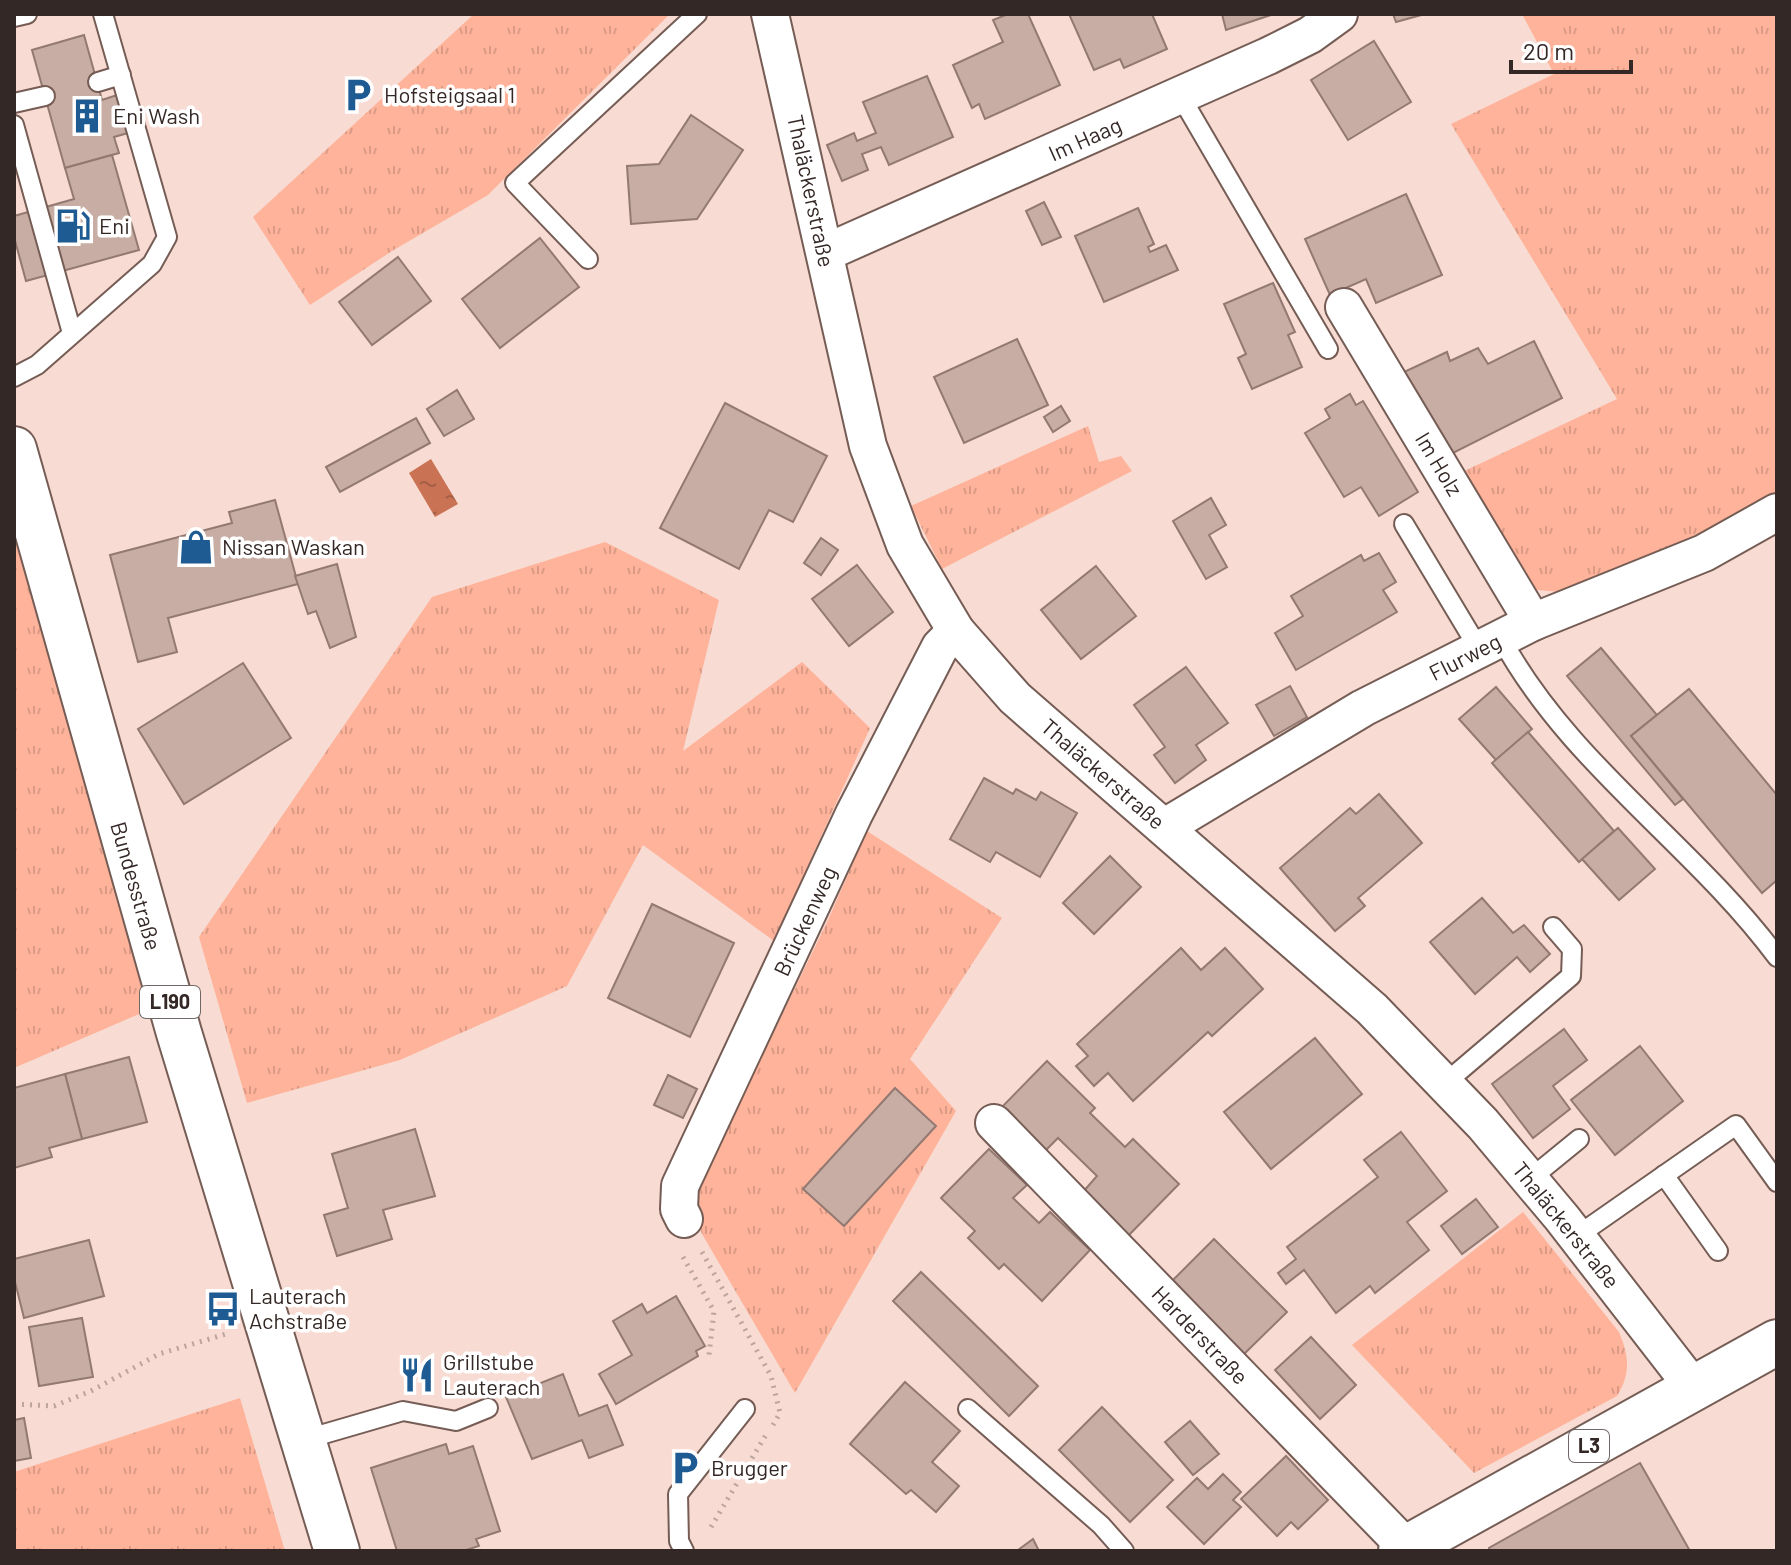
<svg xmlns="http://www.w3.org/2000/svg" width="1791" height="1565" font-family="Barlow,sans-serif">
  <defs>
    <pattern id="grass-tufts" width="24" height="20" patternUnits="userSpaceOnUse" patternTransform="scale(2)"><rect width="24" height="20" fill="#feb39a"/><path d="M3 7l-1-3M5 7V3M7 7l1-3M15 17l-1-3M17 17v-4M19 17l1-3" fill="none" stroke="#da9a85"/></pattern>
    <pattern id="water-ripples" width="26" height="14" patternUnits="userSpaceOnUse" patternTransform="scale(2)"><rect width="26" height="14" fill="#ca7254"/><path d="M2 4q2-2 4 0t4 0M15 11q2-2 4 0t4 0" fill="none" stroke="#a55e45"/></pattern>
  </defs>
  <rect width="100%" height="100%" fill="#f8dbd2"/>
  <g fill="url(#grass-tufts)">
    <path d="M474,14H670L488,195L392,251L310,305L253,217Z"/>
    <path d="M1522,14H1777V492L1764,503L1571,593L1527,589L1458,474L1617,399L1451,124L1554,74Z"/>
    <path d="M1088,426L1099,462L1121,456L1132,471L942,569L911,506Z"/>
    <path d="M14,488L160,1005L14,1068Z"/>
    <path d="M605,542L719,600L683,751L802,662L870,728L774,941L643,845L567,986L400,1060L247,1103L199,937L432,597Z"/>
    <path d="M867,831L1002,918L910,1059L956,1111L795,1393L702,1234L695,1215L699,1186L828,920Z"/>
    <path d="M1523,1212L1619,1332C1629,1356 1631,1373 1617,1396L1474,1473L1352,1345Z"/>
    <path d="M240,1398L285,1551H14V1472Z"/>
  </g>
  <path fill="url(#water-ripples)" d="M431,459L458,504L435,517L409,473Z"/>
  <g fill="#c8ada4" stroke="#927971" stroke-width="2">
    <path d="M1008,14H1028L1060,85L985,119L979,104L972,108L953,65L1003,42L993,20Z"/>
    <path d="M1069,14H1152L1167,49L1124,68L1120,59L1094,70Z"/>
    <path d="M1222,14H1274L1226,30Z"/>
    <path d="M1393,14H1425L1396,22Z"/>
    <path d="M84,35L102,100L117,95L128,133L114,137L119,153L65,168L32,50Z"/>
    <path d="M1374,41L1411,102L1348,140L1311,80Z"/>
    <path d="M927,76L953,137L889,165L881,147L862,154L868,170L842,181L827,145L854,133L857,141L876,133L863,102Z"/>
    <path d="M691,115L743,150L697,219L631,224L627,166L659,164Z"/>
    <path d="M112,155L139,250L26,281L14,237V216L74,199L65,168Z"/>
    <path d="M1406,194L1442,275L1376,303L1366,279L1330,295L1305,239Z"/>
    <path d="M1044,202L1061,237L1042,245L1026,211Z"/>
    <path d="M1138,208L1154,244L1148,247L1150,252L1166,245L1178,270L1104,302L1075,236Z"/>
    <path d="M540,238L579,287L500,348L462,299Z"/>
    <path d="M398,257L431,301L372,345L339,302Z"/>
    <path d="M1273,283L1295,332L1288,335L1302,367L1252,389L1238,358L1246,354L1224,304Z"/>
    <path d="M1017,339L1048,405L964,443L934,377Z"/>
    <path d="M1534,341L1562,398L1451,454L1418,404L1404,372L1447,352L1450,361L1478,348L1488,364Z"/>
    <path d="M457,390L474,419L444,436L427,409Z"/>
    <path d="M1350,394L1356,405L1363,401L1418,492L1379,516L1361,487L1344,497L1305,433L1330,418L1325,409Z"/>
    <path d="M725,403L827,456L793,522L769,510L739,569L660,528Z"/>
    <path d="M1061,406L1070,421L1053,432L1044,417Z"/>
    <path d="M416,418L430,443L340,492L326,467Z"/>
    <path d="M1211,498L1226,525L1209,535L1227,567L1206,579L1173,521Z"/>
    <path d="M275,500L298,584L168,618L177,652L138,662L110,555L232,523L229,512Z"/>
    <path d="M821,538L838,550L821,575L804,563Z"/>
    <path d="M1379,553L1396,582L1383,590L1397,612L1296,670L1275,633L1303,616L1291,596L1361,555L1364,561Z"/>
    <path d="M337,564L356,637L330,648L316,611L308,614L295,576Z"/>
    <path d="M857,565L893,612L849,646L812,599Z"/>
    <path d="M1096,566L1136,616L1081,659L1041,610Z"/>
    <path d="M1601,648L1657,715L1631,736L1683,799L1675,805L1567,676Z"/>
    <path d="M243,663L291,738L184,804L138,729Z"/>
    <path d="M1186,667L1228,723L1196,745L1206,760L1175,783L1154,755L1165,747L1134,705Z"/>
    <path d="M1290,686L1307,717L1274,736L1256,705Z"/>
    <path d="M1496,687L1532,729L1496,760L1459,719Z"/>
    <path d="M1689,689L1777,795V880L1762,893L1631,736Z"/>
    <path d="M1528,732L1614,831L1579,862L1492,763Z"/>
    <path d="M984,778L1013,794L1016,789L1036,800L1041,792L1077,813L1040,877L996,852L990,862L950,839Z"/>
    <path d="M1379,794L1422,843L1358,898L1365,906L1335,931L1280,868L1350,808L1356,814Z"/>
    <path d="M1618,828L1655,869L1619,900L1582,859Z"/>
    <path d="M1110,856L1141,887L1094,934L1063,903Z"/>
    <path d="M1482,898L1513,933L1524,925L1550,954L1530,972L1517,957L1475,994L1430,942Z"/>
    <path d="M652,904L734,943L690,1037L608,998Z"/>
    <path d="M1181,948L1201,970L1225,948L1263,989L1212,1036L1208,1032L1133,1101L1108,1073L1094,1086L1076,1066L1088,1056L1077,1044Z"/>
    <path d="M1564,1029L1587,1060L1553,1086L1570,1109L1533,1138L1492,1084Z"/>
    <path d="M1315,1038L1362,1094L1271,1169L1224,1112Z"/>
    <path d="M1640,1046L1683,1101L1615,1155L1571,1100Z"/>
    <path d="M129,1057L147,1122L82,1139L65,1074Z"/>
    <path d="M1047,1061L1095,1108L1090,1113L1125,1147L1133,1139L1179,1184L1127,1237L1082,1193L1097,1176L1058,1138L1044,1152L1000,1109Z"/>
    <path d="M65,1074L82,1139L49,1148L52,1157L14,1168V1088Z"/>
    <path d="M668,1075L697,1089L683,1118L654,1105Z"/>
    <path d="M895,1088L936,1126L844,1226L803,1189Z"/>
    <path d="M415,1129L435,1196L383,1210L392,1239L337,1256L324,1215L348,1208L332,1154Z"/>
    <path d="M1401,1132L1447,1191L1407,1222L1429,1250L1375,1293L1370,1286L1336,1313L1304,1270L1286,1284L1278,1273L1296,1259L1287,1247L1378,1177L1364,1160Z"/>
    <path d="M989,1149L1027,1185L1013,1198L1039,1223L1050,1212L1090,1250L1042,1301L1004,1264L999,1269L968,1238L975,1231L941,1198Z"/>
    <path d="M1476,1199L1498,1227L1462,1254L1441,1226Z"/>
    <path d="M1214,1239L1287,1312L1241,1357L1169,1284Z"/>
    <path d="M89,1240L104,1296L24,1318L14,1278V1259Z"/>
    <path d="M921,1272L1038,1386L1009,1416L893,1301Z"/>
    <path d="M676,1296L705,1346L696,1351L698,1356L616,1404L599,1374L632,1355L613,1321L642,1304L647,1313Z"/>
    <path d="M82,1318L93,1377L39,1386L29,1327Z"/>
    <path d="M1311,1337L1356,1385L1320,1419L1275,1370Z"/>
    <path d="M563,1374L579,1416L607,1405L623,1445L589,1458L582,1440L532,1459L506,1397Z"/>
    <path d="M905,1382L960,1431L932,1462L959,1486L936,1512L911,1490L906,1494L850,1444Z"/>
    <path d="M1102,1407L1173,1480L1130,1522L1059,1450Z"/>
    <path d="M24,1418L31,1458L14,1461V1420Z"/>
    <path d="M1190,1421L1219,1454L1193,1475L1165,1442Z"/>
    <path d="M446,1444L449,1454L473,1446L500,1531L476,1539L479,1546L463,1551H397L371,1468Z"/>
    <path d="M1286,1456L1328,1500L1298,1529L1291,1522L1277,1536L1241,1499Z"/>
    <path d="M1640,1463L1690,1551H1490L1489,1548Z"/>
    <path d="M1223,1474L1241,1492L1233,1500L1241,1507L1204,1544L1167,1507L1197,1478L1208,1489Z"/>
    <path d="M1033,1539L1039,1551H1018V1550Z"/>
  </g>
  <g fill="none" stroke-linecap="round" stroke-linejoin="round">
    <g stroke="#755d55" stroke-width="22">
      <g id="service">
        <path d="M14,17L27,14"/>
        <path d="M98,82L121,75"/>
        <path d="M1181,97L1328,349"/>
        <path d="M14,103L45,96"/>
        <path d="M14,125L72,333"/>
        <path d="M588,259L515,183L697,14"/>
        <path d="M14,377L37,365L152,264L167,237L103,14"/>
        <path d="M1404,524L1479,649"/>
        <path d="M1501,638C1569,764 1693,844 1777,957"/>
        <path d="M1444,1084L1571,976L1572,949L1553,927"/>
        <path d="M1664,1175L1718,1251"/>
        <path d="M1530,1179L1579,1139"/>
        <path d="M1577,1236L1736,1125L1777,1182"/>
        <path d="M968,1409L1101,1525L1124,1551"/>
        <path d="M303,1440L403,1411L456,1421L488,1408"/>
        <path d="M684,1551L679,1541L678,1494L745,1409"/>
      </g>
    </g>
    <g stroke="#755d55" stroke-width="40">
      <g id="minor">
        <path d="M770,14L868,446L905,545L956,631L1015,698L1372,1009L1483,1124L1562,1218L1693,1387"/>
        <path d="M825,253L1268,56L1310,35L1339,14"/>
        <path d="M1344,307L1533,622"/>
        <path d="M1165,827L1363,708L1533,622L1704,553L1777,512"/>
        <path d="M994,1123L1407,1548"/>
        <path d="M684,1219L679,1209L680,1186L854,814L940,647L956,631"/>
      </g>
    </g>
    <g stroke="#755d55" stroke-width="48">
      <g id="primary">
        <path d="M14,449L179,1033L337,1551"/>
        <path d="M1401,1551L1777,1342"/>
      </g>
    </g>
    <g stroke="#bca59d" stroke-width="5" stroke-dasharray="2 6" stroke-linecap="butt">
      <path d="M702,1252L771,1376L780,1413L773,1425"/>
      <path d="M683,1257L714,1311L709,1355"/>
      <path d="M14,1404L54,1406L91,1391L159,1354L226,1334"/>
      <path d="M711,1527L767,1433"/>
    </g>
    <use href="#service" stroke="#fff" stroke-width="18"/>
    <use href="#minor" stroke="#fff" stroke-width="36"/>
    <use href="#primary" stroke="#fff" stroke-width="44"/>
  </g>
  <defs>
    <g id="parking-bare" transform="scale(2.76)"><path d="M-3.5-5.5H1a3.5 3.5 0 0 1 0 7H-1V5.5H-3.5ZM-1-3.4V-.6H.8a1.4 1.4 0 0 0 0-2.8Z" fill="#1e5b92" stroke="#fff" stroke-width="2.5" paint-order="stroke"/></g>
    <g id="building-bare" transform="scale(2.76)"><path d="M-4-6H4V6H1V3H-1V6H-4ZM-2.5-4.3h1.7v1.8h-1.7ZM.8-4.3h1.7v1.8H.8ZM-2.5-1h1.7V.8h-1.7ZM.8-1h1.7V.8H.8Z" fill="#1e5b92" stroke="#fff" stroke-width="2.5" paint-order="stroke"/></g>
    <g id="fuel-bare" transform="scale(2.76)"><path d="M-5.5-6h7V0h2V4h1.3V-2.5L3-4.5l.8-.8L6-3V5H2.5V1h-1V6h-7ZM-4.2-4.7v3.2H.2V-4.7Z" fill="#1e5b92" stroke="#fff" stroke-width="2.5" paint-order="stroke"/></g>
    <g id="shop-bare" transform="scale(2.76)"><path d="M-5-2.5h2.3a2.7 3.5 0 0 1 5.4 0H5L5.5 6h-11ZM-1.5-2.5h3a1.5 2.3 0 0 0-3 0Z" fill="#1e5b92" stroke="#fff" stroke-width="2.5" paint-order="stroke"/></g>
    <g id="bus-bare" transform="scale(2.76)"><path d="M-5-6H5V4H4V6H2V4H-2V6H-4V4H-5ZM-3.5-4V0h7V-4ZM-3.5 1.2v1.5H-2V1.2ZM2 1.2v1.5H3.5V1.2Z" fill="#1e5b92" stroke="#fff" stroke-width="2.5" paint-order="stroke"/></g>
    <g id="restaurant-bare" transform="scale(2.76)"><path d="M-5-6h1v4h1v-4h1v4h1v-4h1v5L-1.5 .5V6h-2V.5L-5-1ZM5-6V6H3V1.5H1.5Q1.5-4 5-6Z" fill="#1e5b92" stroke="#fff" stroke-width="2.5" paint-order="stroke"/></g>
  </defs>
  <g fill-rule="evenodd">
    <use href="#parking-bare" x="358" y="95"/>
    <use href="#building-bare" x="87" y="116"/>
    <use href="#fuel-bare" x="73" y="226"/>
    <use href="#shop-bare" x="196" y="547"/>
    <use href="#bus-bare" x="223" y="1309"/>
    <use href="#restaurant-bare" x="417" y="1375"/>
    <use href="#parking-bare" x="685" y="1468"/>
  </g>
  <g text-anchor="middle" stroke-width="7" stroke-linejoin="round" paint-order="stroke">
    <g fill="#fff" stroke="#706866" stroke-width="2">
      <rect x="140" y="986" width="60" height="32" rx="6"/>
      <rect x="1569" y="1430" width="40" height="32" rx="6"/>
    </g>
    <g font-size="20" font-weight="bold" fill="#332825">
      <text x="170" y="1009">L190</text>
      <text x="1589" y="1453">L3</text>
    </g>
    <g font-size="22" fill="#332825" stroke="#fff" text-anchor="start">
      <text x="384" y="103">Hofsteigsaal 1</text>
      <text x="113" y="124">Eni Wash</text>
      <text x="99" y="234">Eni</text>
      <text x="222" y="555">Nissan Waskan</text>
      <text x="249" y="1304">Lauterach<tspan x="249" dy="25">Achstraße</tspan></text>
      <text x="443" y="1370">Grillstube<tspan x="443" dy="25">Lauterach</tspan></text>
      <text x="711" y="1476">Brugger</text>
    </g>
    <g font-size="22" fill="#332825" stroke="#fff">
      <text transform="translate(1085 139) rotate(-24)" y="8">Im Haag</text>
      <text transform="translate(811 191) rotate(78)" y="8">Thaläckerstraße</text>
      <text transform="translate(1439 464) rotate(59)" y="8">Im Holz</text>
      <text transform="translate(1465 657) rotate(-27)" y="8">Flurweg</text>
      <text transform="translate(1103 774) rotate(41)" y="8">Thaläckerstraße</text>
      <text transform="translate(136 886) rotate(74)" y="8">Bundesstraße</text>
      <text transform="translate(805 921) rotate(-65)" y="8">Brückenweg</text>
      <text transform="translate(1566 1225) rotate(51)" y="8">Thaläckerstraße</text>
      <text transform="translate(1200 1335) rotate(46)" y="8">Harderstraße</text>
    </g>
  </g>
  <rect width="1791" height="1565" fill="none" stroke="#332825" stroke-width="32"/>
  <path d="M1511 60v12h120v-12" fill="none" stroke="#332825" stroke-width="4"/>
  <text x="1523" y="60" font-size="24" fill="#332825" stroke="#ffffff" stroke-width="6" paint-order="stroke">20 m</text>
</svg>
